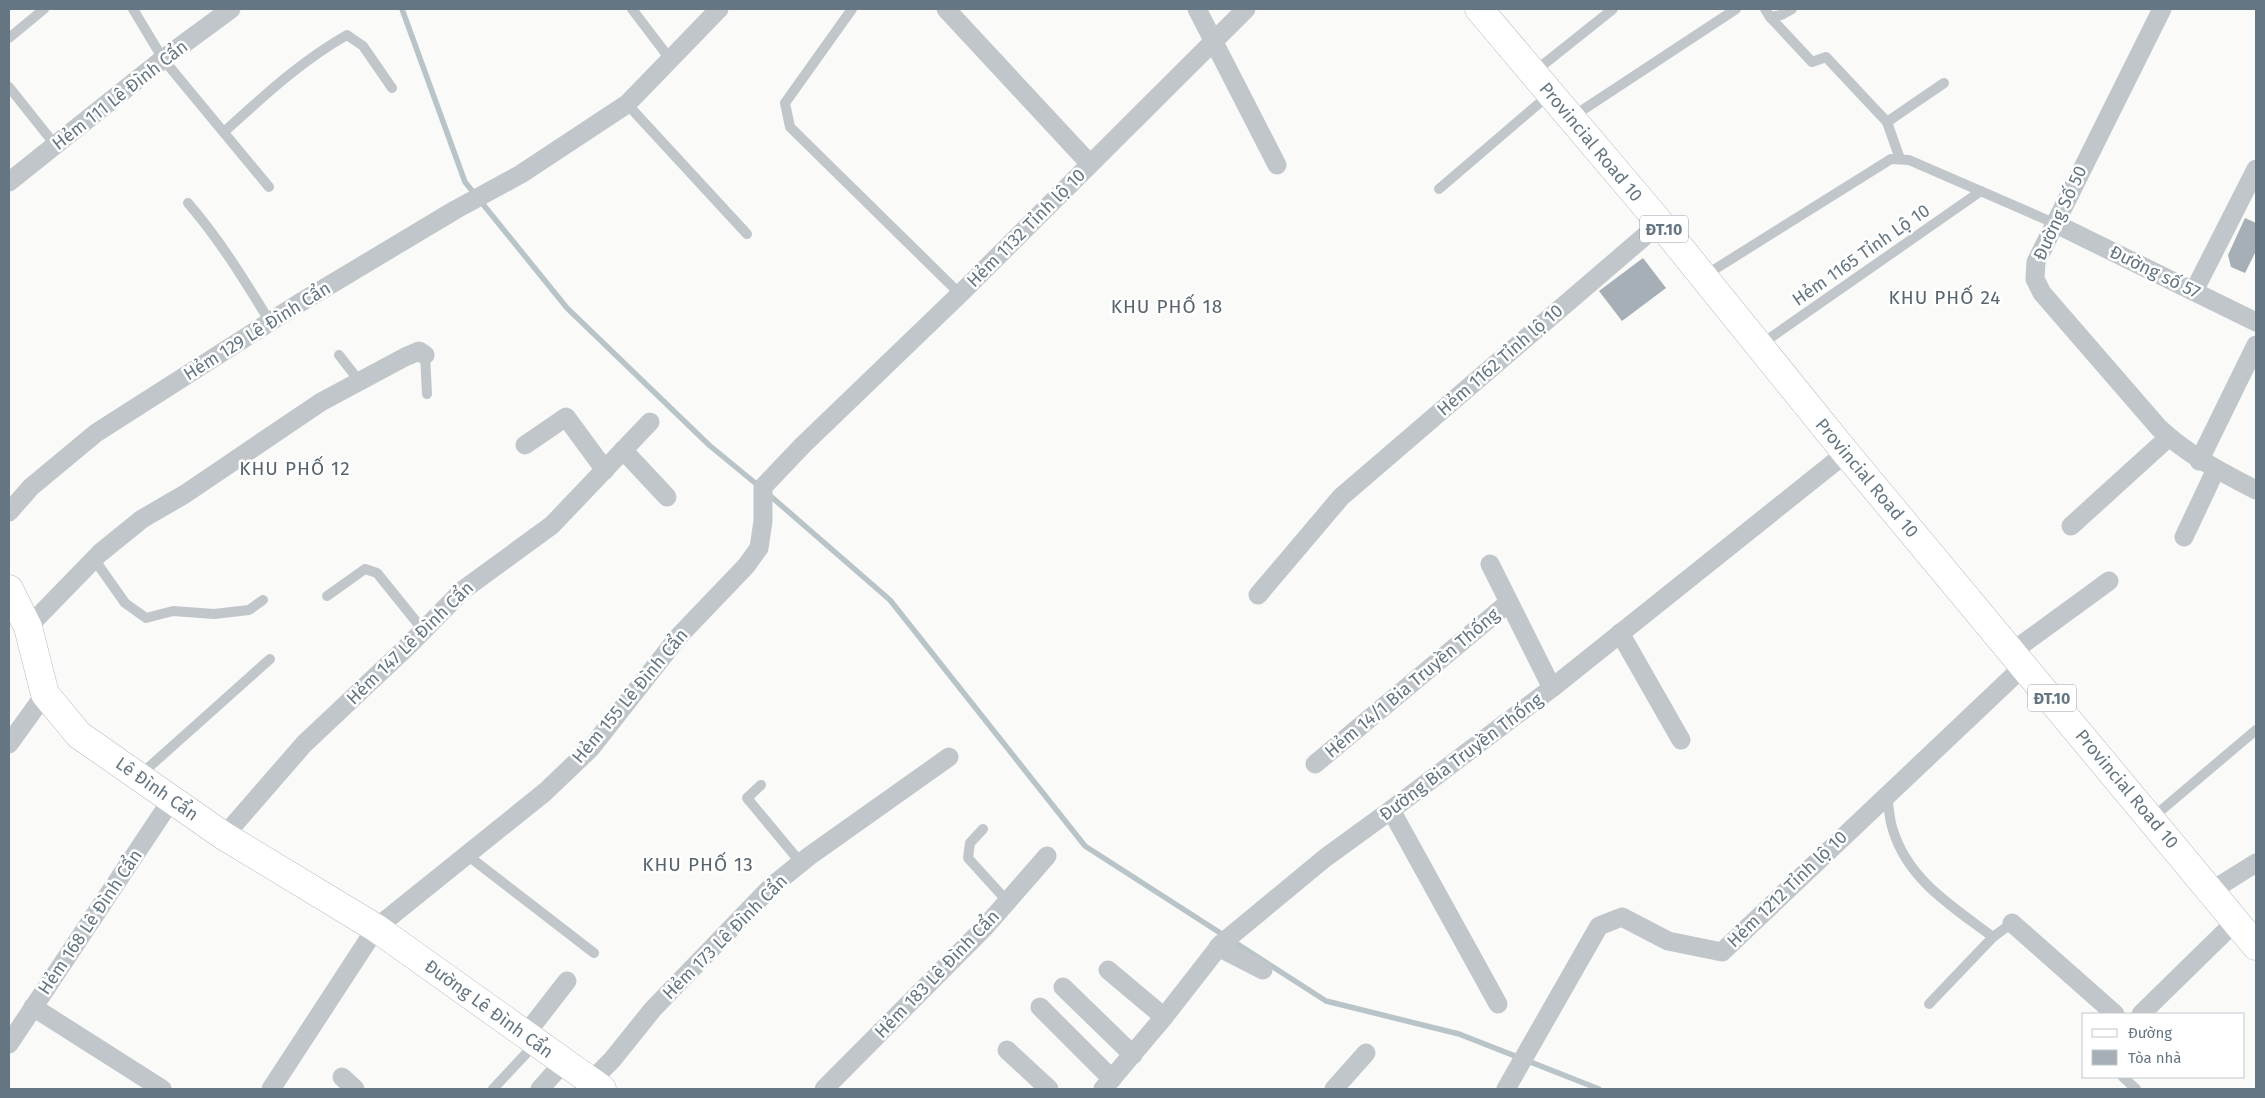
<svg xmlns="http://www.w3.org/2000/svg" width="2265" height="1098" font-family="'Fira Sans',sans-serif">
  <rect width="100%" height="100%" fill="#fafaf8"/>
  <g fill="none" stroke-linecap="round" stroke-linejoin="round">
    <g stroke="#b8c4c8" stroke-width="5.5">
      <path d="M402,9L465,182L567,308L709,445L760,487"/>
      <path d="M767,493L890,600L1085,846L1326,1001L1459,1034L1599,1089"/>
    </g>
  </g>
  <g fill="#a5afb5">
    <path d="M2245,218L2256,223V251L2245,273L2231,267L2228,255Z"/>
    <path d="M1643,258L1666,288L1622,321L1599,291Z"/>
  </g>
  <g fill="none" stroke-linecap="round" stroke-linejoin="round">
    <g stroke="#b3babe" stroke-width="29">
      <path id="secondary" d="M9,589L28,627L45,694L79,735L224,836L376,928L602,1089"/>
    </g>
    <g stroke="#b5babe" stroke-width="29">
      <path id="primary" d="M1479,9L1660,223L1846,453L2256,946"/>
    </g>
    <g stroke="#c1c6ca" stroke-width="10">
      <path d="M133,9L163,59L269,187"/>
      <path d="M632,9L670,59"/>
      <path d="M852,9L785,103L790,127L960,294"/>
      <path d="M1765,9L1770,17L1781,15L1792,9"/>
      <path d="M1770,17L1812,62L1826,57L1887,122L1900,159"/>
      <path d="M9,38L44,9"/>
      <path d="M1534,72L1613,9"/>
      <path d="M9,87L56,146"/>
      <path d="M627,104L747,234"/>
      <path d="M1572,117L1736,9"/>
      <path d="M1887,122L1944,83"/>
      <path d="M225,131C264,96 301,61 347,35L363,46L392,88"/>
      <path d="M1439,189L1550,94"/>
      <path d="M188,203C220,240 245,281 270,322"/>
      <path d="M1704,276L1891,159L1909,160L2054,223"/>
      <path d="M1760,345L1981,191"/>
      <path d="M339,355L360,382"/>
      <path d="M425,355L427,394"/>
      <path d="M94,559L125,603L146,618L173,611L214,614L249,610L263,600"/>
      <path d="M327,596L365,569L377,573L423,630"/>
      <path d="M139,776L270,659"/>
      <path d="M761,785L747,798L801,863"/>
      <path d="M1887,796C1889,807 1889,819 1893,830C1908,880 1953,907 1993,937L2012,923"/>
      <path d="M2152,818L2256,730"/>
      <path d="M983,829L970,843L968,858L1007,901"/>
      <path d="M467,855L594,953"/>
      <path d="M1929,1004L1993,937"/>
      <path d="M2123,1077L2136,1089"/>
      <path d="M493,1089L535,1044"/>
    </g>
    <g stroke="#c1c6ca" stroke-width="19">
      <path d="M946,9L1090,164"/>
      <path d="M1197,9L1277,165"/>
      <path d="M2162,9L2036,262L2035,279L2042,293L2159,428C2188,455 2221,472 2256,490"/>
      <path d="M9,182L163,59L231,9"/>
      <path d="M2054,223L2256,322"/>
      <path d="M2194,291L2256,169"/>
      <path d="M525,445L566,417L605,470"/>
      <path d="M623,450L667,497"/>
      <path d="M2199,461L2256,345"/>
      <path d="M9,512L31,487L96,433L298,304L455,210L521,174L627,104L719,9"/>
      <path d="M2071,526L2169,437"/>
      <path d="M2184,537L2216,469"/>
      <path d="M1490,564L1552,688"/>
      <path d="M1258,595L1341,497L1660,223"/>
      <path d="M28,627L100,553L142,519L185,494L321,402L405,357L419,351L425,355"/>
      <path d="M1620,633L1681,740"/>
      <path d="M2013,651L2109,581"/>
      <path d="M9,744L45,694"/>
      <path d="M1315,764L1508,603"/>
      <path d="M1391,810L1498,1004"/>
      <path d="M224,836L304,744L408,646L463,590L552,525L650,422"/>
      <path d="M2211,891L2256,863"/>
      <path d="M2012,923L2115,1014"/>
      <path d="M1218,947L1263,970"/>
      <path d="M1108,970L1164,1017"/>
      <path d="M1063,987L1133,1055"/>
      <path d="M33,1007L162,1089"/>
      <path d="M1040,1007L1112,1079"/>
      <path d="M2141,1014L2236,921"/>
      <path d="M525,1035L567,981"/>
      <path d="M9,1044L172,799"/>
      <path d="M1007,1050L1049,1089"/>
      <path d="M342,1077L355,1089"/>
      <path d="M584,1088L612,1060L653,1009L771,887L808,857L949,757"/>
      <path d="M271,1089L376,928L545,792L591,748L679,636L746,566L759,548L763,521V487L803,445L960,294L1246,9"/>
      <path d="M540,1089L564,1062"/>
      <path d="M824,1089L985,927L1047,856"/>
      <path d="M1103,1089L1164,1017L1221,944L1325,858L1391,810L1552,688L1846,453"/>
      <path d="M1334,1089L1366,1053"/>
      <path d="M1506,1089L1599,926L1622,917L1668,941L1722,952L2025,665"/>
    </g>
    <use href="#secondary" stroke="#fff" stroke-width="28"/>
    <use href="#primary" stroke="#fff" stroke-width="28"/>
  </g>
  <g text-anchor="middle" stroke-width="5" stroke-linejoin="round" paint-order="stroke">
    <g fill="#fff" stroke="#939fa8" stroke-width="1">
      <rect x="1640" y="215.5" width="48" height="27" rx="4"/>
      <rect x="2028" y="684.5" width="48" height="27" rx="4"/>
    </g>
    <g font-size="16" font-weight="bold" fill="#657682">
      <text x="1664" y="235">ĐT.10</text>
      <text x="2052" y="704">ĐT.10</text>
    </g>
    <g font-size="18" fill="#657682" stroke="#fff">
      <text transform="translate(120 95) rotate(-38)" y="6">Hẻm 111 Lê Đình Cẩn</text>
      <text transform="translate(1591 142) rotate(50)" y="6">Provincial Road 10</text>
      <text transform="translate(2060 213) rotate(-65)" y="6">Đường Số 50</text>
      <text transform="translate(1026 228) rotate(-45)" y="6">Hẻm 1132 Tỉnh lộ 10</text>
      <text transform="translate(1861 255) rotate(-35)" y="6">Hẻm 1165 Tỉnh Lộ 10</text>
      <text transform="translate(2155 272) rotate(26)" y="6">Đường số 57</text>
      <text transform="translate(257 331) rotate(-32)" y="6">Hẻm 129 Lê Đình Cẩn</text>
      <text transform="translate(1500 360) rotate(-41)" y="6">Hẻm 1162 Tỉnh lộ 10</text>
      <text transform="translate(1867 478) rotate(50)" y="6">Provincial Road 10</text>
      <text transform="translate(410 643) rotate(-44)" y="6">Hẻm 147 Lê Đình Cẩn</text>
      <text transform="translate(1412 683) rotate(-40)" y="6">Hẻm 14/1 Bia Truyền Thống</text>
      <text transform="translate(630 696) rotate(-50)" y="6">Hẻm 155 Lê Đình Cẩn</text>
      <text transform="translate(1461 757) rotate(-37)" y="6">Đường Bia Truyền Thống</text>
      <text transform="translate(157 789) rotate(35)" y="6">Lê Đình Cẩn</text>
      <text transform="translate(2127 789) rotate(50)" y="6">Provincial Road 10</text>
      <text transform="translate(1787 889) rotate(-44)" y="6">Hẻm 1212 Tỉnh lộ 10</text>
      <text transform="translate(90 922) rotate(-56)" y="6">Hẻm 168 Lê Đình Cẩn</text>
      <text transform="translate(725 937) rotate(-45)" y="6">Hẻm 173 Lê Đình Cẩn</text>
      <text transform="translate(937 974) rotate(-46)" y="6">Hẻm 183 Lê Đình Cẩn</text>
      <text transform="translate(489 1009) rotate(36)" y="6">Đường Lê Đình Cẩn</text>
    </g>
    <g font-size="19" letter-spacing="1" fill="#57646d" stroke="#fff">
      <text x="1945" y="304">KHU PHỐ 24</text>
      <text x="1167" y="313">KHU PHỐ 18</text>
      <text x="295" y="475">KHU PHỐ 12</text>
      <text x="698" y="871">KHU PHỐ 13</text>
    </g>
  </g>
  <rect width="2265" height="1098" fill="none" stroke="#657682" stroke-width="20"/>
  <rect x="2082" y="1013" width="162" height="65" fill="#ffffff" stroke="#c1c8cd"/>
  <rect x="2092" y="1029" width="25" height="8" fill="#ffffff" stroke="#c1c8cd"/>
  <text x="2128" y="1038" font-size="15" fill="#657682">Đường</text>
  <rect x="2092" y="1050" width="25" height="15" fill="#a5afb5" stroke="#c1c8cd"/>
  <text x="2128" y="1063" font-size="15" fill="#657682">Tòa nhà</text>
</svg>
